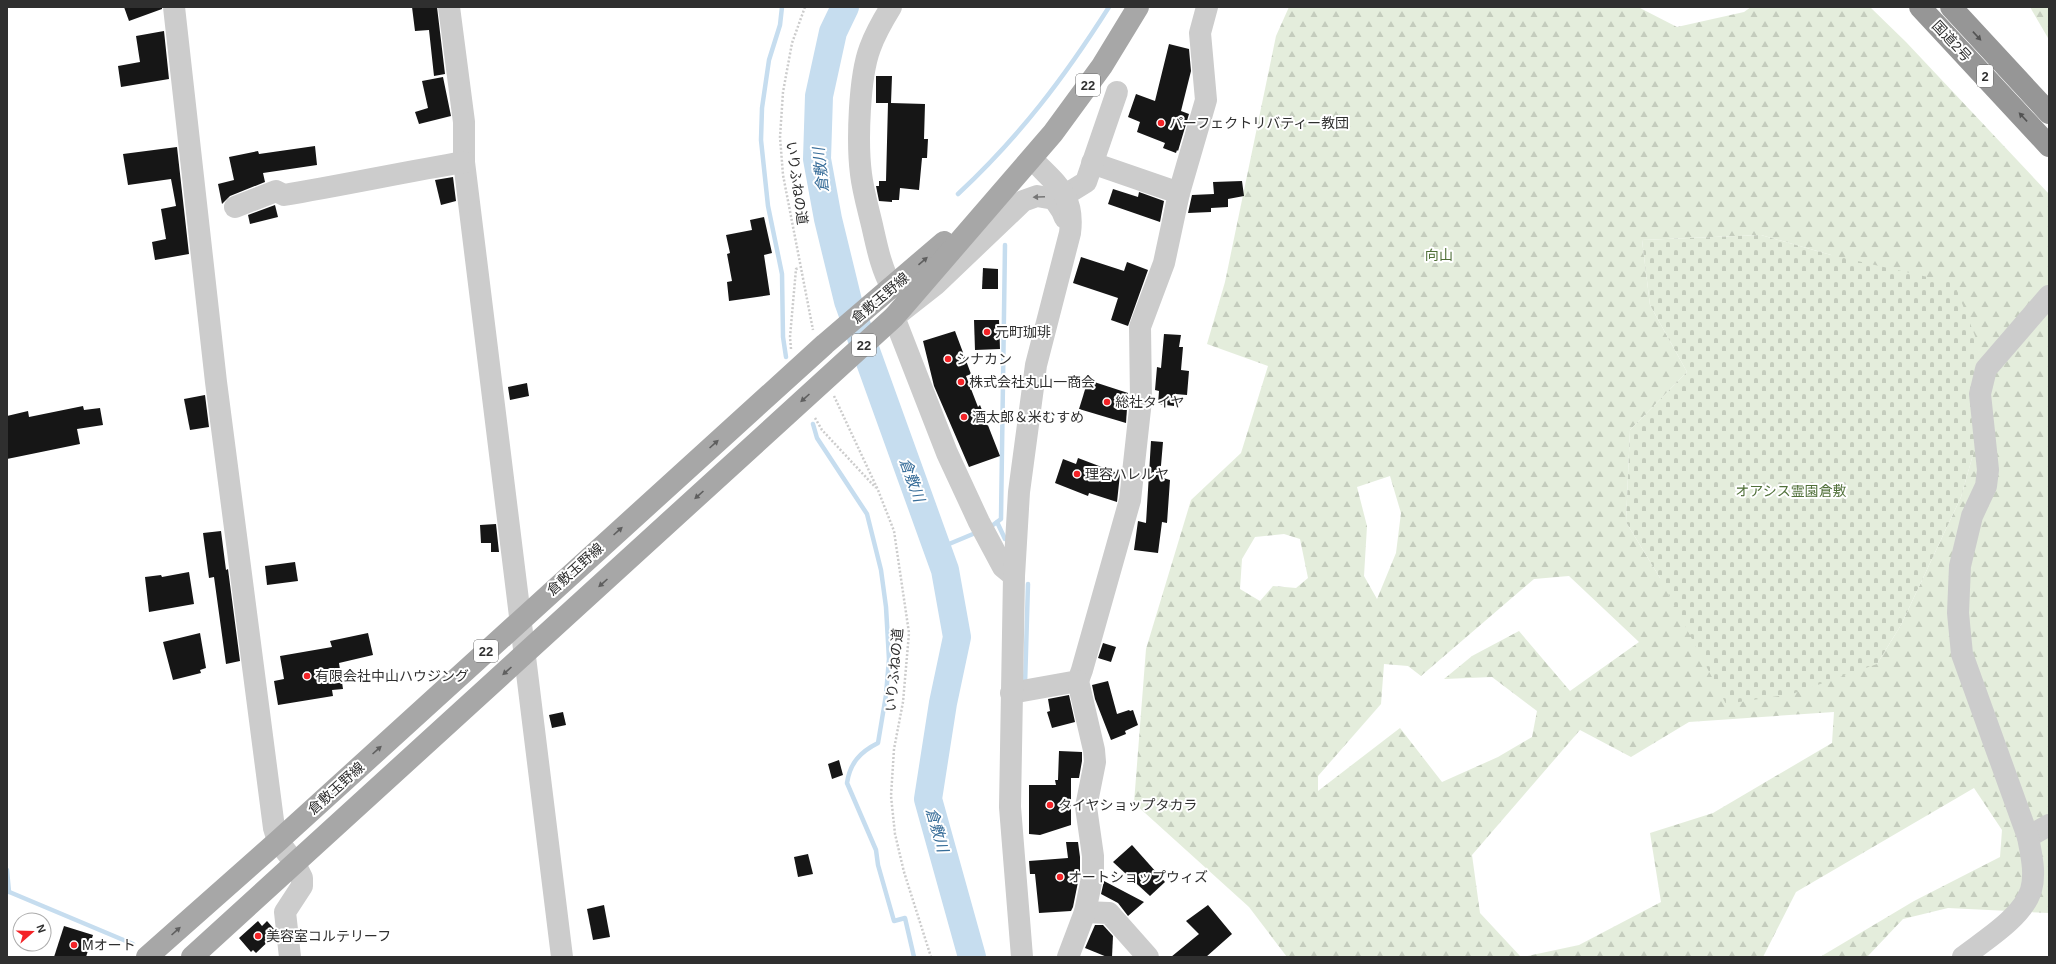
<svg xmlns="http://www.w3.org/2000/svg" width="2056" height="964" font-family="Arial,'Noto Sans JP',sans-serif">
  <defs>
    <pattern id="forest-firs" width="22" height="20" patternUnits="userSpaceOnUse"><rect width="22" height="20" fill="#e4eddc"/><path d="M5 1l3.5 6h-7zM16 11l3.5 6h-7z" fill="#c4ccbd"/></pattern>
    <pattern id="cemetery-stones" width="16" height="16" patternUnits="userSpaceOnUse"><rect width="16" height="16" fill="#e4eddc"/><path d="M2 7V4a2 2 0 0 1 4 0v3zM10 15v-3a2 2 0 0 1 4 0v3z" fill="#c4ccbd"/></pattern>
  </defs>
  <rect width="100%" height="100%" fill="#fff"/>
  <g fill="url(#forest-firs)" fill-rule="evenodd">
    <path d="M1289,7H1638L1677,27L1744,12L1751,7H1870L1906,42L2049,194V913L1948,908L1903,919L1867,957H1820L1914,901L2000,857L2002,830L1974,788L1796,892L1763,957H1523L1579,945L1661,902L1650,833L1713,813L1832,743L1834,712L1689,722L1631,757L1580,730L1472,855L1480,913L1521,957H1287L1249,907L1134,803L1146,649L1191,500L1241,453L1268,366L1207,344L1225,282L1276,36ZM1761,235L1831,255L1974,451L1961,497L1901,625L1877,664L1660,578L1626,522L1630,430L1687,372L1650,305L1642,240ZM1390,476L1401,513L1396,553L1377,599L1364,576L1367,526L1357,487ZM1284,534L1300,539L1308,578L1296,588L1273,586L1260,601L1240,589L1242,559L1255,537ZM1569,576L1639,642L1570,691L1519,631L1472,656L1444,679L1492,677L1537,711L1532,737L1498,757L1442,782L1400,728L1318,791V776L1381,704L1384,664L1408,666L1421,676L1534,579Z"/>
    <path d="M2030,7H2049V40L2048,38Z"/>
  </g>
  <path fill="url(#cemetery-stones)" d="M1761,235L1831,255L1954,283L1977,341L1980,394L1974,451L1961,497L1901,625L1877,664L1792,694L1726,704L1660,578L1626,522L1630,430L1687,372L1650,305L1642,240Z"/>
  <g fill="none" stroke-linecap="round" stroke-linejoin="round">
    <g stroke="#c6ddef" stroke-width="4.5">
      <path d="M782,7L780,25L769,60L762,108L761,140L768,206L782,274L783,337L786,357"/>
      <path d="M958,194C1020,136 1064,78 1109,7"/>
      <path d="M813,424L817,438L867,514L881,570L886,607L889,659L886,695L878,743C860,752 850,763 847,783L876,850L878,865L894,921L905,918L914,957"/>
      <path d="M997,522L1005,539"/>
      <path d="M993,525L1001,519L1005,245"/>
      <path d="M937,549L973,534"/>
      <path d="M1025,685L1028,584"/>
      <path d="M7,870L9,892"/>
      <path d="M7,891L133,944"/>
    </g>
    <path stroke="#c6ddef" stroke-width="28" d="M845,7L833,32L819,96L817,159L828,219L848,301L945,570L957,637L943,703L928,799L972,957"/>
  </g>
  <g fill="#161616">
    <path d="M124,7H162V9L129,21Z"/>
    <path d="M412,7H437L445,74L434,76L429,30L415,31Z"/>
    <path d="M164,31L169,79L121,87L118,66L140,62L136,36Z"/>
    <path d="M1169,44L1189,49L1191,71L1181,111L1189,114L1178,151L1177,150L1176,153L1163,148L1165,143L1137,132L1140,122L1128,117L1136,94L1155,101Z"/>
    <path d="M876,76H892L891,103L925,104L924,139H928L927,158H922L919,190L900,188L899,200H892V202L879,201L876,186H879V181H886L888,103H876Z"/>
    <path d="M443,77L451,116L419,124L415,112L428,108L422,81Z"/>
    <path d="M315,146L317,165L263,173L265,182L230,196L222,204L218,184L234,180L229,157L258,151L259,154Z"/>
    <path d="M177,147L189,254L155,260L152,242L166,239L161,209L176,206L171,179L128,185L123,154Z"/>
    <path d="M453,177L456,201L441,205L435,180Z"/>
    <path d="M1242,181L1244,196L1228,199V207L1211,208V212L1188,213L1192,195L1214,194L1213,182Z"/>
    <path d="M1113,189L1138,197L1139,192L1164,201L1160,222L1108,204Z"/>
    <path d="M275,205L278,217L250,224L248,215Z"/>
    <path d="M764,217L772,253L764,255L770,295L729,301L727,282L732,281L727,254L730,253L726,235L752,230L750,220Z"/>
    <path d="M1081,257L1124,271L1127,262L1148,270L1128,326L1111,320L1118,298L1073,283Z"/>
    <path d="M983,268L998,269V289H982Z"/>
    <path d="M974,320H999L1000,349L975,350Z"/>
    <path d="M955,331L971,374L966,376L978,407L980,405L1000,456L969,467L934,386L923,341Z"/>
    <path d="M1164,334L1181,335L1179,347H1183L1181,370L1189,371L1187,395L1175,394L1174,406L1158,404L1159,391L1155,390L1157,367L1161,368Z"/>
    <path d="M1088,380L1128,393L1126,423L1079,409Z"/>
    <path d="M527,383L529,396L510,400L508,387Z"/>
    <path d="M205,395L209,427L190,430L184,399Z"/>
    <path d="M83,406L84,410L100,408L103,425L77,429L80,444L7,459V416L28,411L29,417Z"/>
    <path d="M1151,441L1163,442L1160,477L1170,480L1167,523L1162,522L1158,553L1134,550L1138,521L1146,523Z"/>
    <path d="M1078,458L1120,474L1117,502L1089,493L1088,496L1055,483L1063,459L1076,464Z"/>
    <path d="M496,524L499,552H491V543H481L480,525Z"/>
    <path d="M221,531L226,570L228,569L240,661L226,664L214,577L209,578L203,533Z"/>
    <path d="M295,562L298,581L267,585L265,566Z"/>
    <path d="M189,572L194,604L149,612L145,577L161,575L162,577Z"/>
    <path d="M200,633L206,668L200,670L201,673L173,680L163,642Z"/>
    <path d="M368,633L373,655L339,663L343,689L332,690L333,696L278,705L274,681L284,679L280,656L332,647L330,641Z"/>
    <path d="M1103,643L1116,647L1111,662L1098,658Z"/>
    <path d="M1108,681L1117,714L1129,710L1130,711L1133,710L1138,725L1125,731L1126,734L1111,740L1095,699L1092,685Z"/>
    <path d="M1069,695L1075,722L1052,728L1047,712L1050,711L1048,699Z"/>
    <path d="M563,712L566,725L552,728L549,715Z"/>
    <path d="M1059,751L1082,752V761L1079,778H1071V825L1040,835L1029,834V785H1056L1055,780H1058Z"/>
    <path d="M839,760L843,775L832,779L828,764Z"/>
    <path d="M1066,842H1078L1080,857V872L1073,907L1071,911L1039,913L1035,874H1030L1029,861L1068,858Z"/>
    <path d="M1132,845L1165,882L1150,896L1113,862Z"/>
    <path d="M808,854L813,874L798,877L794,857Z"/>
    <path d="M1104,881L1144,902L1128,916L1118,903L1101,894Z"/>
    <path d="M604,905L610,937L593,940L587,909Z"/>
    <path d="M1208,905L1232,934L1206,957H1171L1199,934L1186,921Z"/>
    <path d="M258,921L262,926L267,921L274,929L275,935L256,953L253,950L251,952L239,938Z"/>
    <path d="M1095,925H1103L1113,936L1112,957H1107L1085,948Z"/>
    <path d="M64,926L93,935L86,957H54Z"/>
  </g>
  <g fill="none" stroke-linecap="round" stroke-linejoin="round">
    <g stroke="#ccc" stroke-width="2.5" stroke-dasharray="2 2" stroke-linecap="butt">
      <path d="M805,7L792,43L783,92L780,137L783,175L813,330"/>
      <path d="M791,349L790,337L796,269L799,268"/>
      <path d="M834,396L878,490L894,531L909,633L903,702L894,749L891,796L895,834L904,872L931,957"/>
      <path d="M815,418L822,430L876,488"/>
    </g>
    <g stroke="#ccc" stroke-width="22">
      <path d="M174,7L216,382L274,828L278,841L294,862L302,878V886L285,912L290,957"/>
      <path d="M449,7L464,122V162L562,957"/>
      <path d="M891,7C883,20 875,34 870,48C859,77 857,143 861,174C863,191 868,208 872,225C877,247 881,268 892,288"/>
      <path d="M1092,163L1179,193"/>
      <path d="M1065,195L1086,182L1117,92"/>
      <path d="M235,207L276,191L284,195C344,185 404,172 464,162"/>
      <path d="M1014,576L1003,567L979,522L947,453L894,317L936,284L1023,201L1037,196L1054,199L1062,211L1065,218"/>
      <path d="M1011,693L1078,681L1082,670L1130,500L1141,400L1140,327L1164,263L1179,193L1206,100L1200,33L1207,7"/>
      <path d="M2028,837L2049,825"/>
      <path d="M1085,912L1109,913L1148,957"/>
      <path d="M1022,957L1010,807L1014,576L1019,492L1036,365L1070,233C1075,195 1056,184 1032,159"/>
      <path d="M1068,957L1085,912L1093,873V856L1086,807L1095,762L1094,750L1078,681"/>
      <path d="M1963,957C1985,940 2023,917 2031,890C2036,873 2031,854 2028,837L1962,654L1958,613L1960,566L1972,516L1986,486L1988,470L1980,394L1986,369L2049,296"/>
    </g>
    <g stroke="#a7a7a7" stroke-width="22">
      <path d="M147,957L278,841L825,344L944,242"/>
      <path d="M192,957L894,317L1053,133L1102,66L1138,7"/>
    </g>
    <g stroke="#969696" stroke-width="22">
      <path d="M1920,7L2049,146"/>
      <path d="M1951,7L2049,113"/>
    </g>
  </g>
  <defs><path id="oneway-solid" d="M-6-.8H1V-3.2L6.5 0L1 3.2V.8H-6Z"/></defs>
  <g fill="#535353">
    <use href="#oneway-solid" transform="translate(1977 36) rotate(47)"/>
    <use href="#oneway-solid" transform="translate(2023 117) rotate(-133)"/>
  </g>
  <use fill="#767676" href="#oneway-solid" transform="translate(1039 197) rotate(177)"/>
  <g fill="#5f5f5f">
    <use href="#oneway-solid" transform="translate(923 261) rotate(-41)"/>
    <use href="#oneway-solid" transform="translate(805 398) rotate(138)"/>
    <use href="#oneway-solid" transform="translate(714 444) rotate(-42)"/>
    <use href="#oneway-solid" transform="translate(699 495) rotate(138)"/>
    <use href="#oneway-solid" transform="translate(618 531) rotate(-42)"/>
    <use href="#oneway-solid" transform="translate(603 583) rotate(138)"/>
    <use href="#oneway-solid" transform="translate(507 671) rotate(138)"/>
    <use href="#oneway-solid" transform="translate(377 750) rotate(-42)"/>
    <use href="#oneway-solid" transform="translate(176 931) rotate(-42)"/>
  </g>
  <g fill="#f42327" stroke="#fff" stroke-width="1.5">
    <circle cx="1161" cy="123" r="4"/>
    <circle cx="987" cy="332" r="4"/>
    <circle cx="948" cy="359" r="4"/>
    <circle cx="961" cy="382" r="4"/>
    <circle cx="1107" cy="402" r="4"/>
    <circle cx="964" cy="417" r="4"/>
    <circle cx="1077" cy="474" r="4"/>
    <circle cx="307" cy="676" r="4"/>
    <circle cx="1050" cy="805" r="4"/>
    <circle cx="1060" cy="877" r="4"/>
    <circle cx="258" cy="936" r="4"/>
    <circle cx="74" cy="945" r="4"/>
  </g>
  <g text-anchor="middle" stroke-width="4" stroke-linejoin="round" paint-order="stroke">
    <g fill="#fff" stroke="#6d6d6d" stroke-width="1">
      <rect x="1977" y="65" width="16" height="22" rx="3"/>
      <rect x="1076" y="74" width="24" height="22" rx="3"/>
      <rect x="852" y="334" width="24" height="22" rx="3"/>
      <rect x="474" y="640" width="24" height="22" rx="3"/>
    </g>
    <g font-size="13" font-weight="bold" fill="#2f2f2f">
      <text x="1985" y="81">2</text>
      <text x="1088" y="90">22</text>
      <text x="864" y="350">22</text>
      <text x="486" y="656">22</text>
    </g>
    <g font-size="14" fill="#2f2f2f" stroke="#fff">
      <text transform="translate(1952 41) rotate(47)" y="5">国道2号</text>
      <text transform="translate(797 183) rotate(82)" y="5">いりふねの道</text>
      <text transform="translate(880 298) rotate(-40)" y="5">倉敷玉野線</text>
      <text transform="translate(575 569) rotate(-42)" y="5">倉敷玉野線</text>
      <text transform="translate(894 670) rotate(-85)" y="5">いりふねの道</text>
      <text transform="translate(336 788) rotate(-42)" y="5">倉敷玉野線</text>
    </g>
    <g font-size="14" fill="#2f2f2f" stroke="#fff" text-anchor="start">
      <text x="1169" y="128">パーフェクトリバティー教団</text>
      <text x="995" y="337">元町珈琲</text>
      <text x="956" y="364">シナカン</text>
      <text x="969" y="387">株式会社丸山一商会</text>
      <text x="1115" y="407">総社タイヤ</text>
      <text x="972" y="422">酒太郎＆米むすめ</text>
      <text x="1085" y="479">理容ハレルヤ</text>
      <text x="315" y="681">有限会社中山ハウジング</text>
      <text x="1058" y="810">タイヤショップタカラ</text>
      <text x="1068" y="882">オートショップウィズ</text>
      <text x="266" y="941">美容室コルテリーフ</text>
      <text x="82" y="950">Mオート</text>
    </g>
    <g font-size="14" fill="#4f6f38" stroke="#fff">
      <text x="1439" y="260">向山</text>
      <text x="1791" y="496">オアシス霊園倉敷</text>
    </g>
    <g font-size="15" font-style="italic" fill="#366c98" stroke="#fff">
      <text transform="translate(821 170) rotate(-96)" y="5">倉敷川</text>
      <text transform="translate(912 480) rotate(70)" y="5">倉敷川</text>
      <text transform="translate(937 830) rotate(74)" y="5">倉敷川</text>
    </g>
  </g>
  <rect width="2056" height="964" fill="none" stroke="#2f2f2f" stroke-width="16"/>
  <g transform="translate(32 932) rotate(70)"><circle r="19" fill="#ffffff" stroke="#acacac"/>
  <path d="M0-3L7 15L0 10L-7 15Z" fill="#f42327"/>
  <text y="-6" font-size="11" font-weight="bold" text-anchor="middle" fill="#2f2f2f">N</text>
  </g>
</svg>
